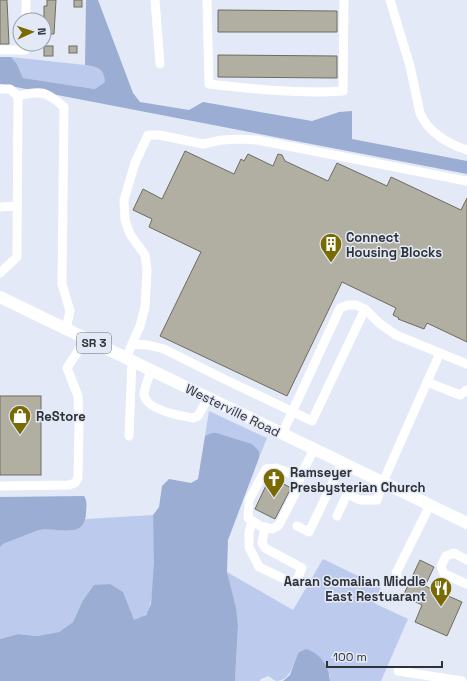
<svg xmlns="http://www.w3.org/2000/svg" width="467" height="681" font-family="'Space Grotesk',sans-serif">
  <rect width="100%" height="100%" fill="#e3e9f6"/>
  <g fill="#bccbed">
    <path d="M11,57L85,65L98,67L105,75V82L95,89L23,78L17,64Z"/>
    <path d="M209,411L267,438L259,458V451L205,436Z"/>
    <path d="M153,515C154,533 158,604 145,615C142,618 137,619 134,621L82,602L73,622L59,632L37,636L18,634L0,639V547L3,544C15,540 28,532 41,530C61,525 71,541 86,519Z"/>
    <path d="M323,559L381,587L374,603L408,619L381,681H330V675L298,653C294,662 291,681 276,681C274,680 270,677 268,676L261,679L260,681H235L238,626L227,572L293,610Z"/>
  </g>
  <g fill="#9cadd4">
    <path d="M86,0H98L133,93L140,102L189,110L203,102L312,121L339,112L352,111V139L467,161V174L0,84V57H11L17,64L23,78L95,89L105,82C104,68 98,67 85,65Z"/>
    <path d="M212,433H216L252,444L259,451V458L228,540L227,572L236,608L238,626L235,681H0V639L18,634L37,636L59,632L73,622L82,602L94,585L110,584L123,592L134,620L146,615L151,604L154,563L153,515L159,507L162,486L169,479L191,483L198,479L205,436Z"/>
    <path d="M84,496C88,502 86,508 86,514C84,541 55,526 40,530C28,533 15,540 3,544L0,547V497Z"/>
    <path d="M306,649C320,653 329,666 330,681H283L290,675L298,653Z"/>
  </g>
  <g fill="#b1afa2" stroke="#6e6c60">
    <path d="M0,0H7L9,44H0Z"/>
    <path d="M47,0H56L54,34H44V6H47Z"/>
    <rect x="74" y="0" width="8" height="7"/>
    <path d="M218,10L337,11V32H218Z"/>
    <rect x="44" y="46" width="9" height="10"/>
    <rect x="69" y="46" width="8" height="7"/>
    <path d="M218,55L337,56V78L218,77Z"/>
    <path d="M185,151L234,174L241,159L244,161L248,154L273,166L278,154L282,155L285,161L328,181L337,163L387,186L391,177L461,210L467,198V342L427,323L424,329L398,319L399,318L393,315L396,308L342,282L287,396L160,336L201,252L149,227L152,219L133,210L143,189L162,199Z"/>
    <rect x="0" y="396" width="41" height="79"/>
    <path d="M269,479L273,481L275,479L291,488L275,519L255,509Z"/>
    <path d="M420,560L434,567L425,586L462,602L447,636L415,622L422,605L403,596Z"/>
  </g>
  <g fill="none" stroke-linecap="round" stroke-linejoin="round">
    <g stroke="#fff" stroke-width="9">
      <path d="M155,0L160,64"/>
      <path d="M207,0L209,84C252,89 300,94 343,91L344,0"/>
      <path d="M390,0L410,66L420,113C428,132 448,144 467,150"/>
      <path d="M26,20V0"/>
      <path d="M0,50H25V44"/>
      <path d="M0,89H10L18,96"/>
      <path d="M0,207L17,206"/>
      <path d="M0,273L17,257L18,96C41,90 46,91 64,107L62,284L70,311L66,329"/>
      <path d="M132,344L148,345L164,349L224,379L312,421L365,309"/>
      <path d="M126,358L140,326L145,307L147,270L145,255L130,234L125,220L124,200L135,163L148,135H159L203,144L222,140L242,139L257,140L467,181"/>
      <path d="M151,370C149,378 144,387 144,395C146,410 181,416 193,418L198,416L208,398"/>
      <path d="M427,382L440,353"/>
      <path d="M282,434L340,308L348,305H356L365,309L379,323L396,335L467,364"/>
      <path d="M129,436L132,361"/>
      <path d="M300,477L298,488L279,525L272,529L260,526L248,518L249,500L266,469L276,468L300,477L314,449"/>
      <path d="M1,486L69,485L75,483L78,478L79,424L78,396L67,368L86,339"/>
      <path d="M337,516L347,494L360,500H377L383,482L427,382L460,395L467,390"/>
      <path d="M252,521L249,533V547L259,567L295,584L302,568L265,548L262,543L265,527"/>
      <path d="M297,526L309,532L342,463"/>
      <path d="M467,560L454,553L446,556L441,566L444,574L467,584"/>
      <path d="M398,583L396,573L430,505"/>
      <path d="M398,671L462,681"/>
    </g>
    <path stroke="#fff" stroke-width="12" d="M0,297L467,523"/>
  </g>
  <defs>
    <g id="building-pin" transform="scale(1.15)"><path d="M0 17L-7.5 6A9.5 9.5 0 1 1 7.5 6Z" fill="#7a6a02" stroke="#e3e9f6"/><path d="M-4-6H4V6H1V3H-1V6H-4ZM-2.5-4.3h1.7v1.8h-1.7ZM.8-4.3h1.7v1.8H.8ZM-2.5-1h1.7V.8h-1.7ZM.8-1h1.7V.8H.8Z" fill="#fff"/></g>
    <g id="shop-pin" transform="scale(1.15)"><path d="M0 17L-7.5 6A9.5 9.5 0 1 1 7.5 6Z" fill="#7a6a02" stroke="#e3e9f6"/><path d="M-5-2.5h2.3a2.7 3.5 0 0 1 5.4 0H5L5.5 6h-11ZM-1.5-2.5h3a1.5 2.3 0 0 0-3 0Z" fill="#fff"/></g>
    <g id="church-pin" transform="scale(1.15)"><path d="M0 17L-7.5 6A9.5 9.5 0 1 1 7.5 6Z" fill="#7a6a02" stroke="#e3e9f6"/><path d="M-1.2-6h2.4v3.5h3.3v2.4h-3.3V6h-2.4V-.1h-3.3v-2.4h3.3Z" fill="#fff"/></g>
    <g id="restaurant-pin" transform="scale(1.15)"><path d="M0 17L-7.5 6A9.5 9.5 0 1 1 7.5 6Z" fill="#7a6a02" stroke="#e3e9f6"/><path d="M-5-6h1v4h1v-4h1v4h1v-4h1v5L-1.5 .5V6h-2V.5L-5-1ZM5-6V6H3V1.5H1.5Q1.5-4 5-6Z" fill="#fff"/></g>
  </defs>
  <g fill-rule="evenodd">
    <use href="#building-pin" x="331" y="244"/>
    <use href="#shop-pin" x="20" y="416"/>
    <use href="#church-pin" x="274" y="479"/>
    <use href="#restaurant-pin" x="441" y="588"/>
  </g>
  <g text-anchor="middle" stroke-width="3" stroke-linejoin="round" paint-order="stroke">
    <rect fill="#e3e9f6" stroke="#656970" stroke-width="1" x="77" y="333" width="34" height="20" rx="3"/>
    <g font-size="12" font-weight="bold" fill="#2f3237">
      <text x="94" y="347">SR 3</text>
    </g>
    <g font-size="13" font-weight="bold" fill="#2f3237" stroke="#e3e9f6" text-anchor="start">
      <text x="346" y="242">Connect<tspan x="346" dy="15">Housing Blocks</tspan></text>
      <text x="36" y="421">ReStore</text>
      <text x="290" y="477">Ramseyer<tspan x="290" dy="15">Presbysterian Church</tspan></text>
      <text x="426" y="586" text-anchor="end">Aaran Somalian Middle<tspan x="426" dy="15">East Restuarant</tspan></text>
    </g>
    <g font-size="13" fill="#2f3237" stroke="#e3e9f6">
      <text transform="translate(233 410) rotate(26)" y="5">Westerville Road</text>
    </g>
  </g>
  <g transform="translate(32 32) rotate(87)"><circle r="19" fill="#e3e9f6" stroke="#9ba0aa"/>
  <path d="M0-3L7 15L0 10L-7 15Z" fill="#7a6a02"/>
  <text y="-6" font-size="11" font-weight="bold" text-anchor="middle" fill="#2f3237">N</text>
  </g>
  <path d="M327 661v6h115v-6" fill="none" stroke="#2f3237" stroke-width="2"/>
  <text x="333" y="661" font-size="12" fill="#2f3237" stroke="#e3e9f6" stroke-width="3" paint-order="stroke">100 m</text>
</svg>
